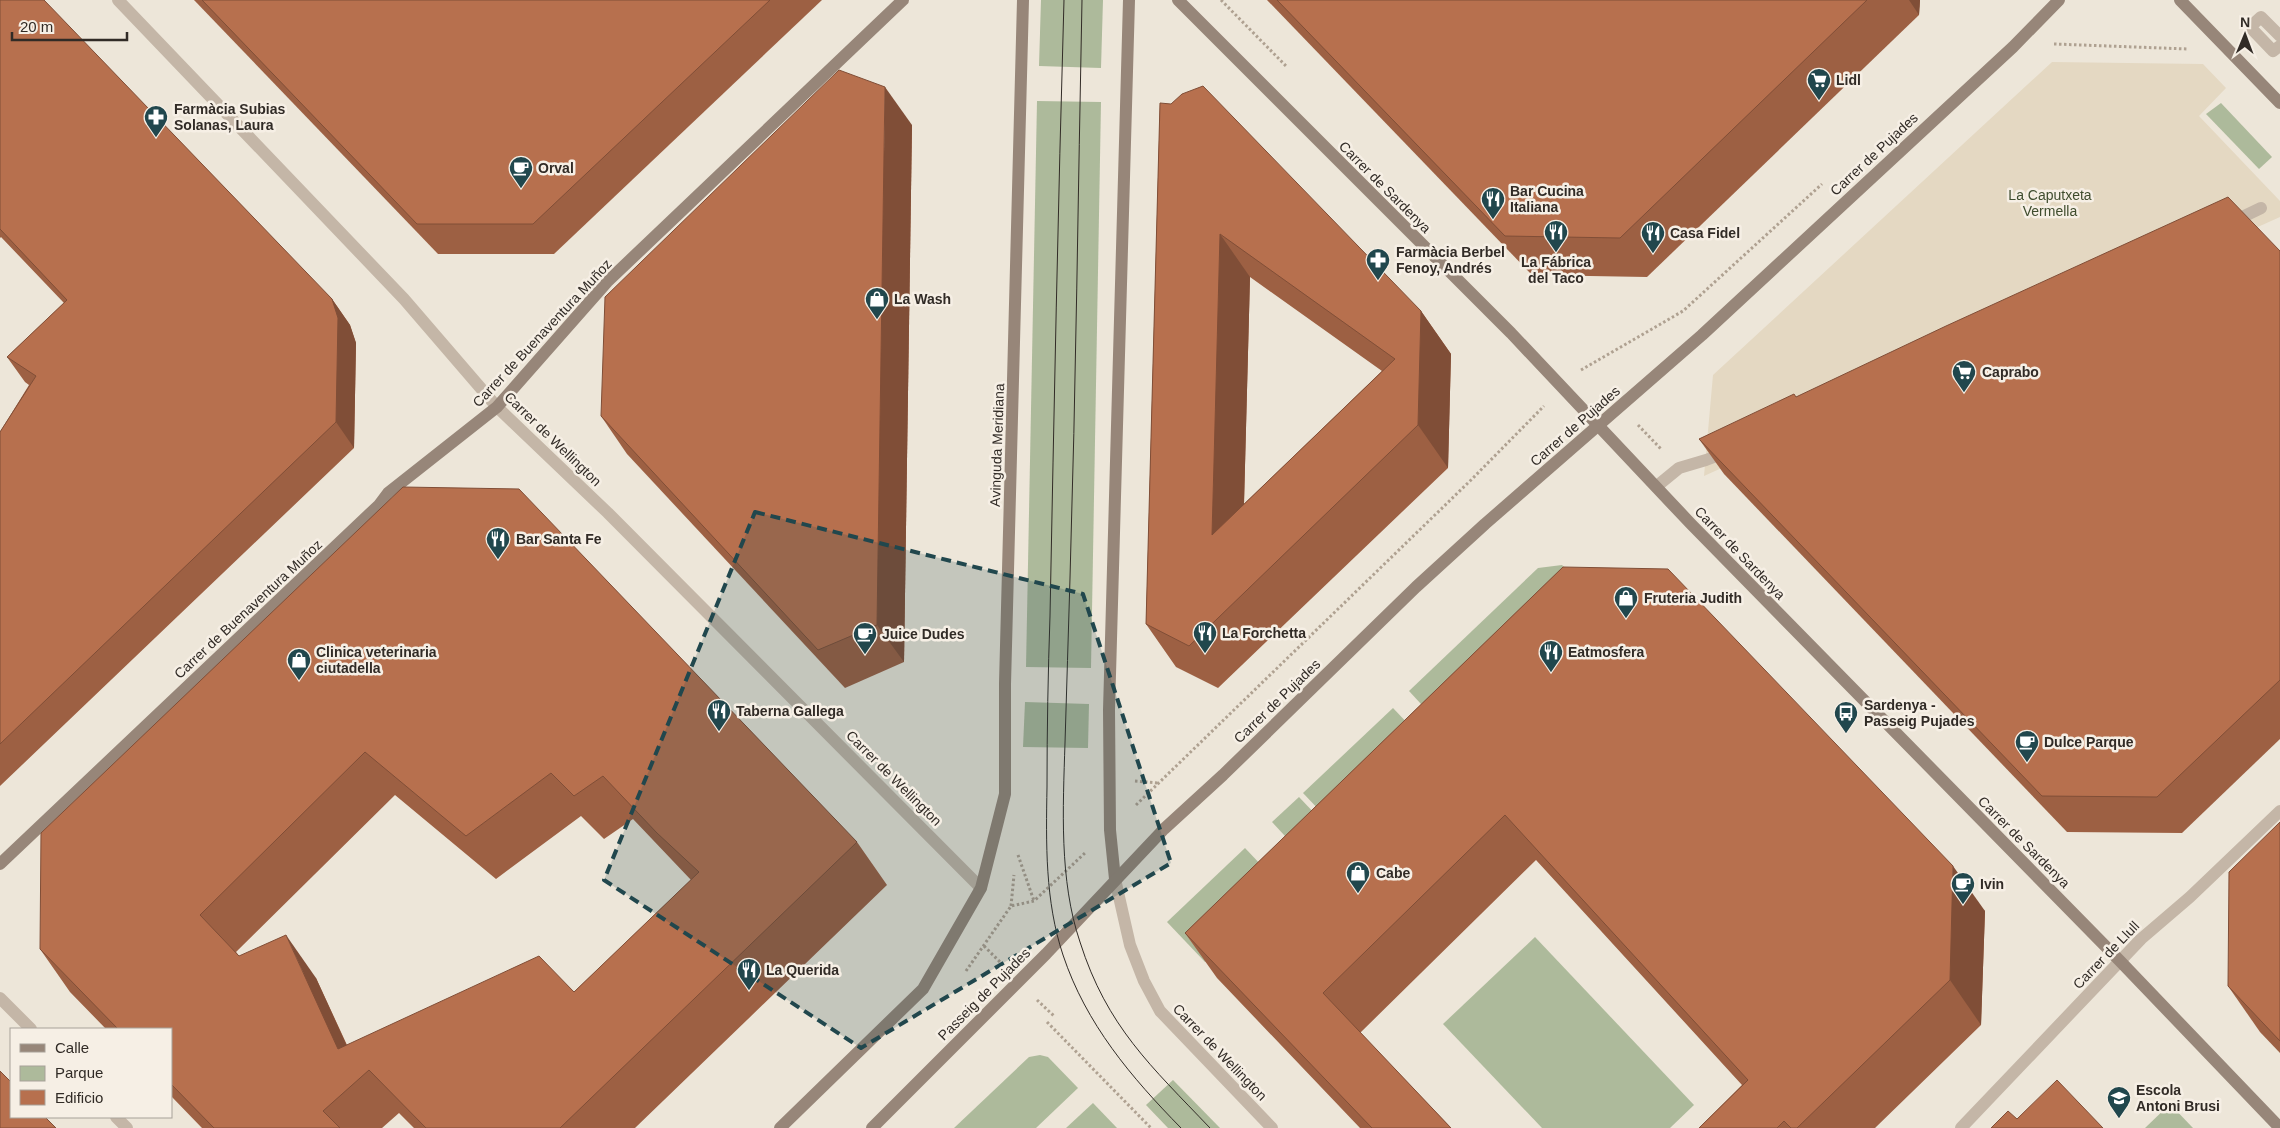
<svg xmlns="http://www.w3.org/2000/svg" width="2280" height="1128" font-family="Helvetica,sans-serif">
  <rect width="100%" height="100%" fill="#ede6d9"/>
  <g fill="#adba9b">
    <path d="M1041,0H1103L1101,68L1039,66Z"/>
    <path d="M1037,101L1101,102L1091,668L1026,667Z"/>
    <path d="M2221,103L2272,157L2259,169L2206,114Z"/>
    <path d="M1562,565L1589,592L1445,730L1409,691L1538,568Z"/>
    <path d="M1025,702L1089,704L1088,748L1023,747Z"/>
    <path d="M1393,708L1429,746L1340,832L1303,793Z"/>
    <path d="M1299,797L1335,835L1309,862L1272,822Z"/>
    <path d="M1245,848L1283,888L1205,962L1167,922Z"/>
    <path d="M1535,937L1694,1105L1670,1128H1542L1443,1024Z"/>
    <path d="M1040,1055L1048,1057L1078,1088L1036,1128H954L1029,1057Z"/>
    <path d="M1173,1080L1220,1128H1168L1146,1105Z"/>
    <path d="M1093,1103L1117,1128H1066Z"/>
    <path d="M2170,1104L2193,1128H2145Z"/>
  </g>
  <path fill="#e4d8c2" d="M2052,62L2203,64L2226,88L2199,116L2280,201V217L1704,476L1713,375Z"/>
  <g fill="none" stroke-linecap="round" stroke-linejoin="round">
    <g stroke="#afa191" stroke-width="3" stroke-dasharray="2.5 2.5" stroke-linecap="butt">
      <path d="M1221,0L1287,67"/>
      <path d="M2054,44L2188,49"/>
      <path d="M1581,370L1683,311L1822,184"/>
      <path d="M1638,425L1661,449"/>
      <path d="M1135,781L1158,783"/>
      <path d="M1136,805L1471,480L1544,406"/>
      <path d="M1018,855L1034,901"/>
      <path d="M1011,906L1014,875"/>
      <path d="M984,946L1001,963"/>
      <path d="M966,971L1011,906L1034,901L1086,852"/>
      <path d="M1037,1000L1054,1016"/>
      <path d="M1047,1022L1151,1128"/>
    </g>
    <g stroke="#c4b6a7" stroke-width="12">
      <path d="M118,0L404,299L497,407L608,513L981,888"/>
      <path d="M2280,36L2261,17L2250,27L2273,51L2280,46"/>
      <path d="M2232,222L2261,208"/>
      <path d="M1657,486L1679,468L1706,460L1727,452"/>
      <path d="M1115,879L1130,945L1144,981L1160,1011L1272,1128"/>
      <path d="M0,998L31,1029"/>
      <path d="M116,1117L127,1128"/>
      <path d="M1961,1128L2141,939L2190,897L2280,811"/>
    </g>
    <g stroke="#978679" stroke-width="12">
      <path d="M1178,0L1511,333L1691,524L2120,961L2280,1128"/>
      <path d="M2180,0L2280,103"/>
      <path d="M0,864L379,505L388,493L497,407L607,282L903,0"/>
      <path d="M1115,879L1110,830L1109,710L1129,0"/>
      <path d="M780,1128L923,989L981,888L1005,794V684L1023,0"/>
      <path d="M872,1128L1046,954L1164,829L1223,775L1416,587L1485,524L1702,335L2013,47L2059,0"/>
    </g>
    <g stroke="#312b26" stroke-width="1">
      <path d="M1064,0C1058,205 1054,411 1050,616C1048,673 1047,730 1047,787C1046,843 1045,901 1063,955C1086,1024 1131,1077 1181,1128"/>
      <path d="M1082,0C1078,193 1076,385 1070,578C1068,633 1067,688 1065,743C1063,808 1059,880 1080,942C1107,1027 1151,1066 1210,1128"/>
    </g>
  </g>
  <g fill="#9d6043" fill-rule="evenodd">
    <path d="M0,0L332,299L350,325L356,343L354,448L0,786V432L29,385L25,382L7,357L64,303L1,237L0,238Z"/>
    <path d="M194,0H822L554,254H438Z"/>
    <path d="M1267,0H1920L1919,15L1647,277L1532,275Z"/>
    <path d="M1160,103L1421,311L1451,354L1448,468L1218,688L1176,667L1146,624ZM1250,277L1382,371L1244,504Z"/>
    <path d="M912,125L904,662L845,688L627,454L601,416Z"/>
    <path d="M2280,251V739L2182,833L2067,832L1724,474L1699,439L1796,397Z"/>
    <path d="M403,487L857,842L887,885L635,1128H414L399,1113L382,1128H202L171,1096V1029H106L70,992L40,949ZM395,795L496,879L581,816L604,839L633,819L691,880L574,992L347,1045L316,978L239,956L236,952Z"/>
    <path d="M1563,567L1985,911L1981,1025L1875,1128H1699L1742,1085L1536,860L1360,1033L1451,1128H1360L1217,978L1185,933Z"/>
    <path d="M2280,822V1053L2260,1032L2228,986Z"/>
  </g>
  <g fill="#804e37">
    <path d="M1909,0H1920L1919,15Z"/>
    <path d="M885,87L912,125L904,662L877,625Z"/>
    <path d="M1220,234L1250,277L1242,578L1212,535Z"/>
    <path d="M332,299L350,325L356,343L354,448L336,422Z"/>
    <path d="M1421,311L1451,354L1448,468L1418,425Z"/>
    <path d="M1953,866L1985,911L1981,1025L1950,980Z"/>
    <path d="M286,935L316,978L361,1077L338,1049Z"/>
  </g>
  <g fill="#b7704e" stroke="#804e37" fill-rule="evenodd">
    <path d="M0,0H44L332,299L338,318L336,422L0,744V432L36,376L7,357L67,300L0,229Z"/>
    <path d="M202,0H770L533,224H417Z"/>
    <path d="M1277,0H1867L1620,238L1505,236Z"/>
    <path d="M839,70L885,87L877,625L818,650L601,416L605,297Z"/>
    <path d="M1203,86L1421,311L1418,425L1189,646L1146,624L1160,103L1171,104L1182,94ZM1220,234L1395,359L1212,535L1214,462Z"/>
    <path d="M2228,197L2280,251V680L2157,797L2042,796L1699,439L1794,394L1796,397L1946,326Z"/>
    <path d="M403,487L519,489L857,842L560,1128H426L369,1070L323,1111L340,1128H214L171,1084V1029H118L40,949L41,833ZM365,752L466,836L551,773L574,796L603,776L657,833L699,872L574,992L539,956L338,1049L286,935L239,956L200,915Z"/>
    <path d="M1563,567L1668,569L1953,866L1950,980L1797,1128H1791L1784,1121L1777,1128H1699L1748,1080L1505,815L1323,993L1451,1128H1372L1185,933Z"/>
    <path d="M2280,822V1041L2228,986L2229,872Z"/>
    <path d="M0,1071L11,1082V1117H45L56,1128H0Z"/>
    <path d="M2057,1080L2103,1128H1991L2008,1111L2017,1119Z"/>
  </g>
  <path fill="#21474d" fill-opacity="0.2" stroke="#21474d" stroke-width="4" stroke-dasharray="10 6" stroke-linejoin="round" d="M755,512L1083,594L1171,863L861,1048L604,880Z"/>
  <defs>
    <g id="supermarket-pin" transform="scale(1.25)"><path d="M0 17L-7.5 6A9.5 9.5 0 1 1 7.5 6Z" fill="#21474d" stroke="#f6efe5"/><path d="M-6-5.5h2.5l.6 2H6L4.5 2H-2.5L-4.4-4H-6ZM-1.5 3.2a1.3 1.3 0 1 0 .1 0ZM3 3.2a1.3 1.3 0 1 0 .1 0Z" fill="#fff"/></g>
    <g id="pharmacy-pin" transform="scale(1.25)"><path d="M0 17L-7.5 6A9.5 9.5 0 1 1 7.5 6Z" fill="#21474d" stroke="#f6efe5"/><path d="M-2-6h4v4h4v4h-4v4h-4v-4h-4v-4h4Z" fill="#fff"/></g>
    <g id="cafe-pin" transform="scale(1.25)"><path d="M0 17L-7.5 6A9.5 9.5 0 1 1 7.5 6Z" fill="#21474d" stroke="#f6efe5"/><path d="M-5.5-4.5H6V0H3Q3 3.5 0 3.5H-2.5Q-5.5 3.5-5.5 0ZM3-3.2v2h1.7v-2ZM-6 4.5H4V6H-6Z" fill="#fff"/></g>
    <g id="restaurant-pin" transform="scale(1.25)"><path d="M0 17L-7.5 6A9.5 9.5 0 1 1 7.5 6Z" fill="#21474d" stroke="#f6efe5"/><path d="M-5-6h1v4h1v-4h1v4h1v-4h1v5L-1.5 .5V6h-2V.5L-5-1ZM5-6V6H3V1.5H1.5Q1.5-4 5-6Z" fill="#fff"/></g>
    <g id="shop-pin" transform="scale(1.25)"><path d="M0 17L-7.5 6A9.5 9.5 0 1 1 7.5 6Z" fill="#21474d" stroke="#f6efe5"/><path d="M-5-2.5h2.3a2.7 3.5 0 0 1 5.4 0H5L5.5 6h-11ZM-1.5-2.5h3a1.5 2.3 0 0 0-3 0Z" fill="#fff"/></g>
    <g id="bus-pin" transform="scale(1.25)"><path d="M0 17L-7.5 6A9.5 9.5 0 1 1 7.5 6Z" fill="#21474d" stroke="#f6efe5"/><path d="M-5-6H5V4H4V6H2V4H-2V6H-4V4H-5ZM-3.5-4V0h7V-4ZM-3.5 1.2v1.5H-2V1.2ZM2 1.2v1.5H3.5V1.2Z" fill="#fff"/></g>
    <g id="school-pin" transform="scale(1.25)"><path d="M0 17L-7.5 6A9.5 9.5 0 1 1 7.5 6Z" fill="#21474d" stroke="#f6efe5"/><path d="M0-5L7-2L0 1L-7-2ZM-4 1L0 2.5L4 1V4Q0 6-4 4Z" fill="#fff"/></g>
  </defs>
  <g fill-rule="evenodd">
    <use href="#supermarket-pin" x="1819" y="80"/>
    <use href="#pharmacy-pin" x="156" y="117"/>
    <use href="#cafe-pin" x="521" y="168"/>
    <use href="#restaurant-pin" x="1493" y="199"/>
    <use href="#restaurant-pin" x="1556" y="232"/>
    <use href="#restaurant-pin" x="1653" y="233"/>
    <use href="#pharmacy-pin" x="1378" y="260"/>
    <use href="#shop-pin" x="877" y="299"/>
    <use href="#supermarket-pin" x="1964" y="372"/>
    <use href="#restaurant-pin" x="498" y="539"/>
    <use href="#shop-pin" x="1626" y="598"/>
    <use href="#restaurant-pin" x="1205" y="633"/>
    <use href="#cafe-pin" x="865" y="634"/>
    <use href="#restaurant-pin" x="1551" y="652"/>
    <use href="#shop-pin" x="299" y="660"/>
    <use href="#restaurant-pin" x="719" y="711"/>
    <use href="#bus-pin" x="1846" y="713"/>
    <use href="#cafe-pin" x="2027" y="742"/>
    <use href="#shop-pin" x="1358" y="873"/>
    <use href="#cafe-pin" x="1963" y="884"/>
    <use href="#restaurant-pin" x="749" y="970"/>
    <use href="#school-pin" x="2119" y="1098"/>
  </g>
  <g text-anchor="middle" stroke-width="5" stroke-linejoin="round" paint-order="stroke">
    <g font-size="14" font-weight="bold" fill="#312b26" stroke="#f6efe5" text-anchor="start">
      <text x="1836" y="85">Lidl</text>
      <text x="174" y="114">Farmàcia Subias<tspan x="174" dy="16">Solanas, Laura</tspan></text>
      <text x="538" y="173">Orval</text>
      <text x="1510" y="196">Bar Cucina<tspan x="1510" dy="16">Italiana</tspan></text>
      <text x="1670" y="238">Casa Fidel</text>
      <text x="1396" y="257">Farmàcia Berbel<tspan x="1396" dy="16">Fenoy, Andrés</tspan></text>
      <text x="1556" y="267" text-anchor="middle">La Fábrica<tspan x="1556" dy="16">del Taco</tspan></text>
      <text x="894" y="304">La Wash</text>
      <text x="1982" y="377">Caprabo</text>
      <text x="516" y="544">Bar Santa Fe</text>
      <text x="1644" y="603">Fruteria Judith</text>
      <text x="1222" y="638">La Forchetta</text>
      <text x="882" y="639">Juice Dudes</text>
      <text x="316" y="657">Clinica veterinaria<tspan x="316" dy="16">ciutadella</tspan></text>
      <text x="1568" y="657">Eatmosfera</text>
      <text x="1864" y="710">Sardenya -<tspan x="1864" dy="16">Passeig Pujades</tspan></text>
      <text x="736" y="716">Taberna Gallega</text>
      <text x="2044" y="747">Dulce Parque</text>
      <text x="1376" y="878">Cabe</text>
      <text x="1980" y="889">Ivin</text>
      <text x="766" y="975">La Querida</text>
      <text x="2136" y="1095">Escola<tspan x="2136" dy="16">Antoni Brusi</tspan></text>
    </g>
    <g font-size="14" fill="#312b26" stroke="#f6efe5">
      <text transform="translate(1874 154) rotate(-43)" y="5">Carrer de Pujades</text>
      <text transform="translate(1385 187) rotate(45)" y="5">Carrer de Sardenya</text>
      <text transform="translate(542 333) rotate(-47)" y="5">Carrer de Buenaventura Muñoz</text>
      <text transform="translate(1575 426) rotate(-41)" y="5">Carrer de Pujades</text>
      <text transform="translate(553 439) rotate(44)" y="5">Carrer de Wellington</text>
      <text transform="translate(997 445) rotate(-88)" y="5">Avinguda Meridiana</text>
      <text transform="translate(1740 553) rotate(46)" y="5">Carrer de Sardenya</text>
      <text transform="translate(248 609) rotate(-43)" y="5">Carrer de Buenaventura Muñoz</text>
      <text transform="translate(1277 701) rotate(-44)" y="5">Carrer de Pujades</text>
      <text transform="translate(894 778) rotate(45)" y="5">Carrer de Wellington</text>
      <text transform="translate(2024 842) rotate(45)" y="5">Carrer de Sardenya</text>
      <text transform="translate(2106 955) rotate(-46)" y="5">Carrer de Llull</text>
      <text transform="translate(984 994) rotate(-45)" y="5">Passeig de Pujades</text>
      <text transform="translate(1220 1052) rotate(46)" y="5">Carrer de Wellington</text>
    </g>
    <g font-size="14" fill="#3e4c2d" stroke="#f6efe5">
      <text x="2050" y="200">La Caputxeta<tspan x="2050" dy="16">Vermella</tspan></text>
    </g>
  </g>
  <rect x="10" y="1028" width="162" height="90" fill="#f6efe5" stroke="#a7a199"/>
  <rect x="20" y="1044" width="25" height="8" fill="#978679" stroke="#a7a199"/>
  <text x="55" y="1053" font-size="15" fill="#312b26">Calle</text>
  <rect x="20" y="1066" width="25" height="15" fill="#adba9b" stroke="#a7a199"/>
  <text x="55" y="1078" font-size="15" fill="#312b26">Parque</text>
  <rect x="20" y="1090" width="25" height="15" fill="#b7704e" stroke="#a7a199"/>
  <text x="55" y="1103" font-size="15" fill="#312b26">Edificio</text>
  <g transform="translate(2245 35) rotate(1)" stroke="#f6efe5" stroke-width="4" paint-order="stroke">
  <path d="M0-4L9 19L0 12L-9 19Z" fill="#312b26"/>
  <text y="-8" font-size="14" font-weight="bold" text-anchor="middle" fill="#312b26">N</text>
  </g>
  <path d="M12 32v8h115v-8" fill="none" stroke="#312b26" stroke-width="2.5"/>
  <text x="20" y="32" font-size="15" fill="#312b26" stroke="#f6efe5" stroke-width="4" paint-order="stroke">20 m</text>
</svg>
